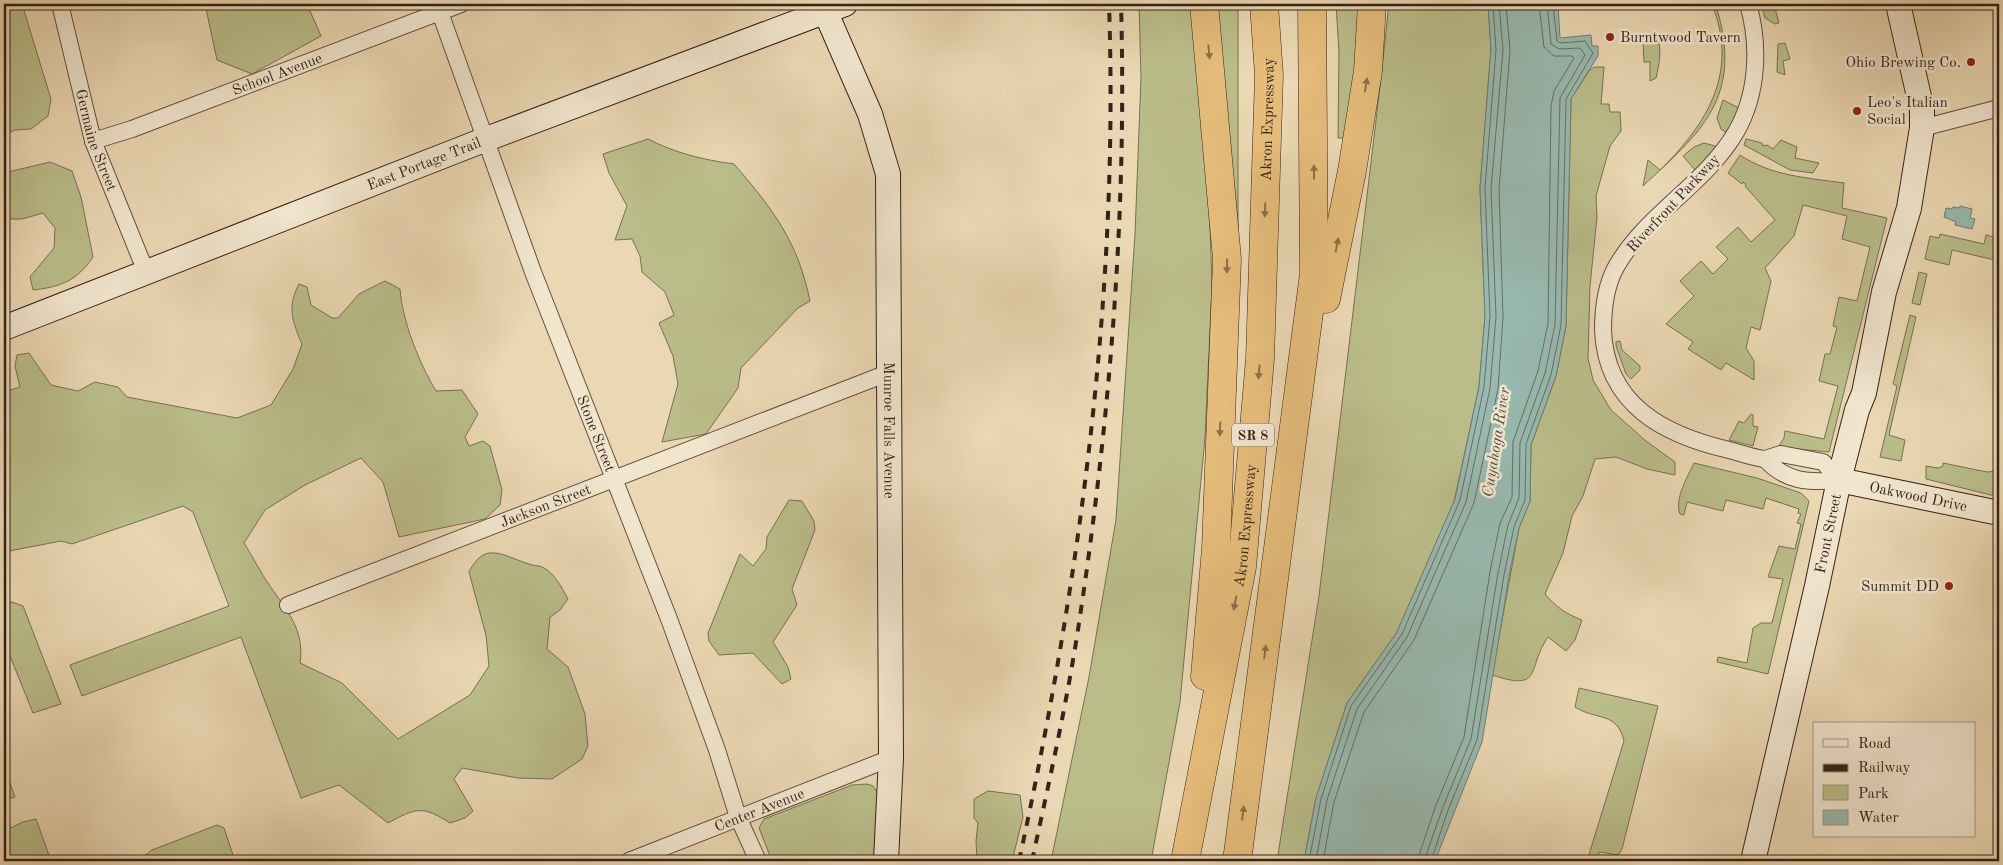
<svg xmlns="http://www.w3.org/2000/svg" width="2003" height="865" font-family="'Old Standard TT',serif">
  <rect width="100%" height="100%" fill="#ead7b3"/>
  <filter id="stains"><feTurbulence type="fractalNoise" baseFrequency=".004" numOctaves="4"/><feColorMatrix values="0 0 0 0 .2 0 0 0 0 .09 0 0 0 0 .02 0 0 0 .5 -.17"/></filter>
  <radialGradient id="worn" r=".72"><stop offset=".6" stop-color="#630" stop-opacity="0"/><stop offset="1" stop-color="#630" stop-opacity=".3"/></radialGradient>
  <g fill="#babd8a" stroke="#787050">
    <path d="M4,4H22L51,99L48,116L31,129L15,130L4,135Z"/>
    <path d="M205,4H307L321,36L252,74L217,60Z"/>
    <path d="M1139,4H1194L1207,140L1212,285L1205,438L1180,702L1151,861H1051L1089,677L1116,520L1135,234L1141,78Z"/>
    <path d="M1216,4H1238V227Z"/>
    <path d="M1336,4H1362L1347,138H1338L1339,52Z"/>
    <path d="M1389,4H1488L1491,49L1480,188L1485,316L1479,387L1454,502L1397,632L1347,703L1316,798L1304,861H1277L1319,596L1380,87Z"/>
    <path d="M1712,4H1715L1717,9C1743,98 1701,132 1643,186L1648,160L1660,170C1708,123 1739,72 1712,4Z"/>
    <path d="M1761,4H1774L1779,23L1775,24L1765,18Z"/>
    <path d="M1656,35C1663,48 1659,64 1656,78L1650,81V62H1644L1643,42Z"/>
    <path d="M1785,43L1790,59L1783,61L1785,75L1777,72L1778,44Z"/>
    <path d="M1594,67H1604L1601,104H1609L1610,112H1620L1621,131L1610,146L1596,196L1597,217L1590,286L1588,358L1593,380L1611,410L1646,441L1675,462V475L1647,469L1616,457L1595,459L1583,496L1572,516L1563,553L1545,594C1556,607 1566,614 1582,620L1575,640L1566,651L1548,637C1526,669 1544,692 1492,675L1519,528L1530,501L1531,445L1556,376L1566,326L1571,99L1589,71Z"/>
    <path d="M1723,100L1739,108L1727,133L1721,129L1717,118Z"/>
    <path d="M648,139C675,153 704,160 734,164C773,209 798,242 810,301L798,308L741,368L738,388L706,434L662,442L678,384L673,356L659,323L674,315L665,292L642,272L640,256L632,239L615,240L627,206L609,173L603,154Z"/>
    <path d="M1746,139L1762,143L1763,146L1767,145L1773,149L1781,140L1797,147L1795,158L1819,163L1813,173L1790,170L1744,145Z"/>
    <path d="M1704,143L1715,146L1717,149L1695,170L1683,156L1694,147Z"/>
    <path d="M1740,155C1771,176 1808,178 1844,183L1842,208L1887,218L1829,452L1778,447L1784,438L1785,431L1824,439L1838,386L1819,381L1825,354H1830L1837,327L1833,326L1839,297L1857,301L1870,247L1842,239L1847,216L1803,205L1794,236L1765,268L1771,281L1760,330L1751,327L1746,348L1754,361V380L1726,363L1721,370L1688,349L1693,342L1666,324L1694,296L1680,281L1701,261L1713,274L1728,259L1716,247L1738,227L1751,242L1775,220L1745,186L1746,184L1743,182L1742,184L1728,173Z"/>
    <path d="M50,162L72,171L81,197L93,257C77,281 60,287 33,290L30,277L54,248L55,228L43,213L22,219H4V173Z"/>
    <path d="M1940,234L1984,244L1986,235L1998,238L1999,236V261L1952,250L1949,265L1925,259L1930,236L1939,238Z"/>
    <path d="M1919,272L1927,274L1920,305L1912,303Z"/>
    <path d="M385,281L400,289C402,320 419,363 436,391L462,390L478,414L465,437L469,446L483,441L490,446L502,490L500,505L485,519L399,537L383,482L361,458L305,485L265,510L244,543C253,557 260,572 270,586C287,611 305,630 300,663L342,683L398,739L470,695L489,666L486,635L469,572C485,540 503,556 529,564C533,566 540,565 544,568C555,574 562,588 568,599L560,610L550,617L547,649L568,667L585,714L588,746L582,759L552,779L518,778L462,768L454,779L473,811L465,818L450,823C422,805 416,808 388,823L339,785L301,798L241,637L82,696L70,665L229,606L193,512L183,506L72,544L61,541L4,552V392L20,387L15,366L17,355L29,353L51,385L78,391L95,382L118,387L127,397L237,418L271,405L293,369L302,344C292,321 287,307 299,284L307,287L311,305L332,318H338L359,294Z"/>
    <path d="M1910,315L1916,317L1889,435L1905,440L1901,461L1880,457L1897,386L1893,384Z"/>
    <path d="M1620,341L1622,350L1640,366V370L1631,379L1626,374L1616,346V342Z"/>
    <path d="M1751,414L1753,415V426L1758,427L1753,446L1729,440L1739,421L1744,423Z"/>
    <path d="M1694,463L1757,478L1801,493L1809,501L1768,674L1717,662L1718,657L1747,663L1753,628L1761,623H1772L1783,579L1768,577L1779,546L1795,549L1801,524L1797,523L1801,514L1798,513L1799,509L1766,498L1763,509L1726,500L1723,511L1687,502L1684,515L1680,514C1674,499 1688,476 1694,463Z"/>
    <path d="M1943,463L1987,472L1999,471V497L1926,479V466L1938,468L1943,466Z"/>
    <path d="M789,500L802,501L814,521L815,530L792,589L797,605L773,642L788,667L791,679L782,684L753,653L719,655L709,641L708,633L740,554L753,566L766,549L767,537Z"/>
    <path d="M12,602L23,606L61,704L33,713L10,656L4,658V604Z"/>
    <path d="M1579,688L1658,706L1622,849L1618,855L1599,852L1596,861H1587L1624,741C1617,711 1597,721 1575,707Z"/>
    <path d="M4,766L15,797L4,800Z"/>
    <path d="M867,784L873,786L878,793L876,861H772L759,828L764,819L852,785Z"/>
    <path d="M988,791L1020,795L1023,817L1012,861H977L976,841L978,823L974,818V799Z"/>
    <path d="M36,819L51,861H4V831L23,822Z"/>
    <path d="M217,825L224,828L235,861H138L152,850Z"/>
  </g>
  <g fill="#98b9af" stroke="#717d72">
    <path d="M1488,4H1558L1560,38L1591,35L1592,46H1598V56L1571,99L1566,326L1556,376L1531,445L1530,501L1519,528L1509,576L1482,742L1435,861H1304L1316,798L1347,703L1397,632L1455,499L1479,387L1485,316L1480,188L1491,49Z"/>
    <path d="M1960,206L1972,209L1970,218L1975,219L1972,229L1955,225L1956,222L1944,217L1946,208L1952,209L1953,207L1959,208Z"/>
  </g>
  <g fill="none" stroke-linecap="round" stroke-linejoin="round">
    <g stroke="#676e63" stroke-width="1">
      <path d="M1309,861L1321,799L1351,706L1402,634L1460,500L1484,387L1490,316L1485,188L1496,50L1493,4"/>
      <path d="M1316,861L1327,800L1357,709L1407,637L1466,502L1490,388L1496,317L1491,189L1503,50L1499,4"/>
      <path d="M1323,861L1334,802L1364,712L1414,640L1474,503L1498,389L1503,317L1499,189L1510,50L1506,4"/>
      <path d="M1417,861L1436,805L1464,737L1490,572L1500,523L1512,497L1513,442L1538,371L1548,324L1551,106L1554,91L1574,58L1572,56H1554L1544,47L1539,4"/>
      <path d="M1424,861L1443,807L1471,739L1498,573L1508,525L1519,498L1520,443L1545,373L1555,325L1560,98L1585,55L1580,48L1559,49L1551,44L1547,4"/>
      <path d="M1431,861L1448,810L1477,740L1504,575L1514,527L1525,500L1526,444L1551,375L1561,325L1566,99L1593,53L1585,41L1561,43L1557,41L1553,4"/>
    </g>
    <g stroke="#634f3e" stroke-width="18">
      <g id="street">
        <path id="s1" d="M60,4L93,141L146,272"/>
        <path id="s2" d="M437,4L533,272L669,619L717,750L738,817L758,861"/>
        <path d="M1748,4C1760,45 1758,94 1736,132C1705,185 1646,214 1616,267C1606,285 1603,309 1603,330C1606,405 1664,435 1729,450C1741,453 1753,458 1765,459"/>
        <path d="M1922,128L1999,108"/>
        <path id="s3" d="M93,141L132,129L461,4"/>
        <path d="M1781,454L1823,462L1839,480C1809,483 1786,482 1765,459Z"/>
        <path id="s4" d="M288,605L888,373"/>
        <path id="s5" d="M629,861L891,758"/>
      </g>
    </g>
    <g stroke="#362217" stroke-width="26">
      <g id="secondary">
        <path id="s6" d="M822,4L870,114L888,174L891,758L886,861"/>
        <path id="s7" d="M4,328L484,140L845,4"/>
        <path id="s8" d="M1839,480L1999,513"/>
        <path id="s9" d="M1753,861L1817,586L1839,480L1857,410L1864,393L1884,292L1909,208L1922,128V110L1898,4"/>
      </g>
    </g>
    <g stroke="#362217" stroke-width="29">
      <g id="highway">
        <path d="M1204,4L1227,259L1216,549L1205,676"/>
        <path d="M1326,299L1352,171L1368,71L1372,4"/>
        <path id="s10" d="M1185,861L1242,567L1260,359L1269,75L1264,4"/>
        <path d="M1237,861L1314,274L1312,4"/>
      </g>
    </g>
    <use href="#street" stroke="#f1e5ce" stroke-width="16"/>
    <use href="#secondary" stroke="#f1e5ce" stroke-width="24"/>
    <use href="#highway" stroke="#e5bc7a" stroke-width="28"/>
    <g stroke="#362217" stroke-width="4" stroke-dasharray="9 9" stroke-linecap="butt">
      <path d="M1019,861C1080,580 1119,292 1109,4"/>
      <path d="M1032,861C1049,782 1067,703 1079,623C1110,418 1127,211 1121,4"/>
    </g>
  </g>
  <defs><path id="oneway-solid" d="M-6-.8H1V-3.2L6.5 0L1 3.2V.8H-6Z" transform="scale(1.25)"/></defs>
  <g fill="#8e6f48">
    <use href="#oneway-solid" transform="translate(1209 52) rotate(85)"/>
    <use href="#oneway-solid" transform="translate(1366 85) rotate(-81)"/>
    <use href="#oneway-solid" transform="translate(1314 172) rotate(-90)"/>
    <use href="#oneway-solid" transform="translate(1265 210) rotate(92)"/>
    <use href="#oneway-solid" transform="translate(1337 245) rotate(-79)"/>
    <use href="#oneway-solid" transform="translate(1227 266) rotate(91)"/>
    <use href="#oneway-solid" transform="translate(1259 372) rotate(95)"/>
    <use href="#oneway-solid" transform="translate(1220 429) rotate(92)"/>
    <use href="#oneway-solid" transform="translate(1235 603) rotate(101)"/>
    <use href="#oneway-solid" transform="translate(1265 652) rotate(-83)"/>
    <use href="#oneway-solid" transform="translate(1243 813) rotate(-82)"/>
  </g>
  <g fill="#8f2418" stroke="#f1e5ce" stroke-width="2">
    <circle cx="1610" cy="37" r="5"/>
    <circle cx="1971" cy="62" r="5"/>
    <circle cx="1857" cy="111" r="5"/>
    <circle cx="1949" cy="586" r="5"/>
  </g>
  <g text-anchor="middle" stroke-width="5" stroke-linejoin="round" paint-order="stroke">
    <rect fill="#f1e5ce" stroke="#6e5c4e" stroke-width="1" x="1232" y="423.5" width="42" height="23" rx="4"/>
    <g font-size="14" font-weight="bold" fill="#362217">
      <text x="1253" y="440">SR 8</text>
    </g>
    <g font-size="15" fill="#362217" stroke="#f1e5ce" text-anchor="start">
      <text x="1620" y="42">Burntwood Tavern</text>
      <text x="1961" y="67" text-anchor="end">Ohio Brewing Co.</text>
      <text x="1867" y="107">Leo's Italian<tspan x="1867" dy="17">Social</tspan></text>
      <text x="1939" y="591" text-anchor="end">Summit DD</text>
    </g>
    <g font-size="15" fill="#362217" stroke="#f1e5ce">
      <text dy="5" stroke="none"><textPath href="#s3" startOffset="196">School Avenue</textPath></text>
      <text dy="5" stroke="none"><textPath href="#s10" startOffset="748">Akron Expressway</textPath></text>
      <text dy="5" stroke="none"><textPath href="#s1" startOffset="141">Germaine Street</textPath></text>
      <text dy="5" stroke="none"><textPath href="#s7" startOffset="451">East Portage Trail</textPath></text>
      <text transform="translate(1673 203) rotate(-47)" y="5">Riverfront Parkway</text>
      <text dy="5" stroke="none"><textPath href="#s6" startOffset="439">Munroe Falls Avenue</textPath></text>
      <text dy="5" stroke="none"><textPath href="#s2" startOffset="458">Stone Street</textPath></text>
      <text dy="5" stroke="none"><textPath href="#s8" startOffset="81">Oakwood Drive</textPath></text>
      <text dy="5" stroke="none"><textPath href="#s4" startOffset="276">Jackson Street</textPath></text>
      <text dy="5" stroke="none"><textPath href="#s10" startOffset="341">Akron Expressway</textPath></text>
      <text dy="5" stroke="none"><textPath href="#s9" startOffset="336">Front Street</textPath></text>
      <text dy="5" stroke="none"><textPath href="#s5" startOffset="140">Center Avenue</textPath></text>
    </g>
    <g font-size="16" font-style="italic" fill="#534f45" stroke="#f1e5ce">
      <text transform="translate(1495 442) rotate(-81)" y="6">Cuyahoga River</text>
    </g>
  </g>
  <rect width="2003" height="865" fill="none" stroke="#ead7b3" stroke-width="20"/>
  <rect x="5" y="5" width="1993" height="855" fill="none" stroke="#362217" stroke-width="2.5"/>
  <rect x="10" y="10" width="1983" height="845" fill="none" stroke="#362217"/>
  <rect x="1813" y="722" width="162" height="115" fill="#f1e5ce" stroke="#a69785"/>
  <rect x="1823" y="739" width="25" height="8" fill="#f1e5ce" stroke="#a69785"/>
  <text x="1858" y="748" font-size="15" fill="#362217">Road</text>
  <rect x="1823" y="764" width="25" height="8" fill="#362217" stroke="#a69785"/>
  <text x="1858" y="772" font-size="15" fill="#362217">Railway</text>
  <rect x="1823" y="785" width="25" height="15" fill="#babd8a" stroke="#a69785"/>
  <text x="1858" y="798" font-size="15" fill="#362217">Park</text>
  <rect x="1823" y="810" width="25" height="15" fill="#98b9af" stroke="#a69785"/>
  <text x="1858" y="822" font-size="15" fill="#362217">Water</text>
  <rect width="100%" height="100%" filter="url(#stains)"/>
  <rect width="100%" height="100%" fill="url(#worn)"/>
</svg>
